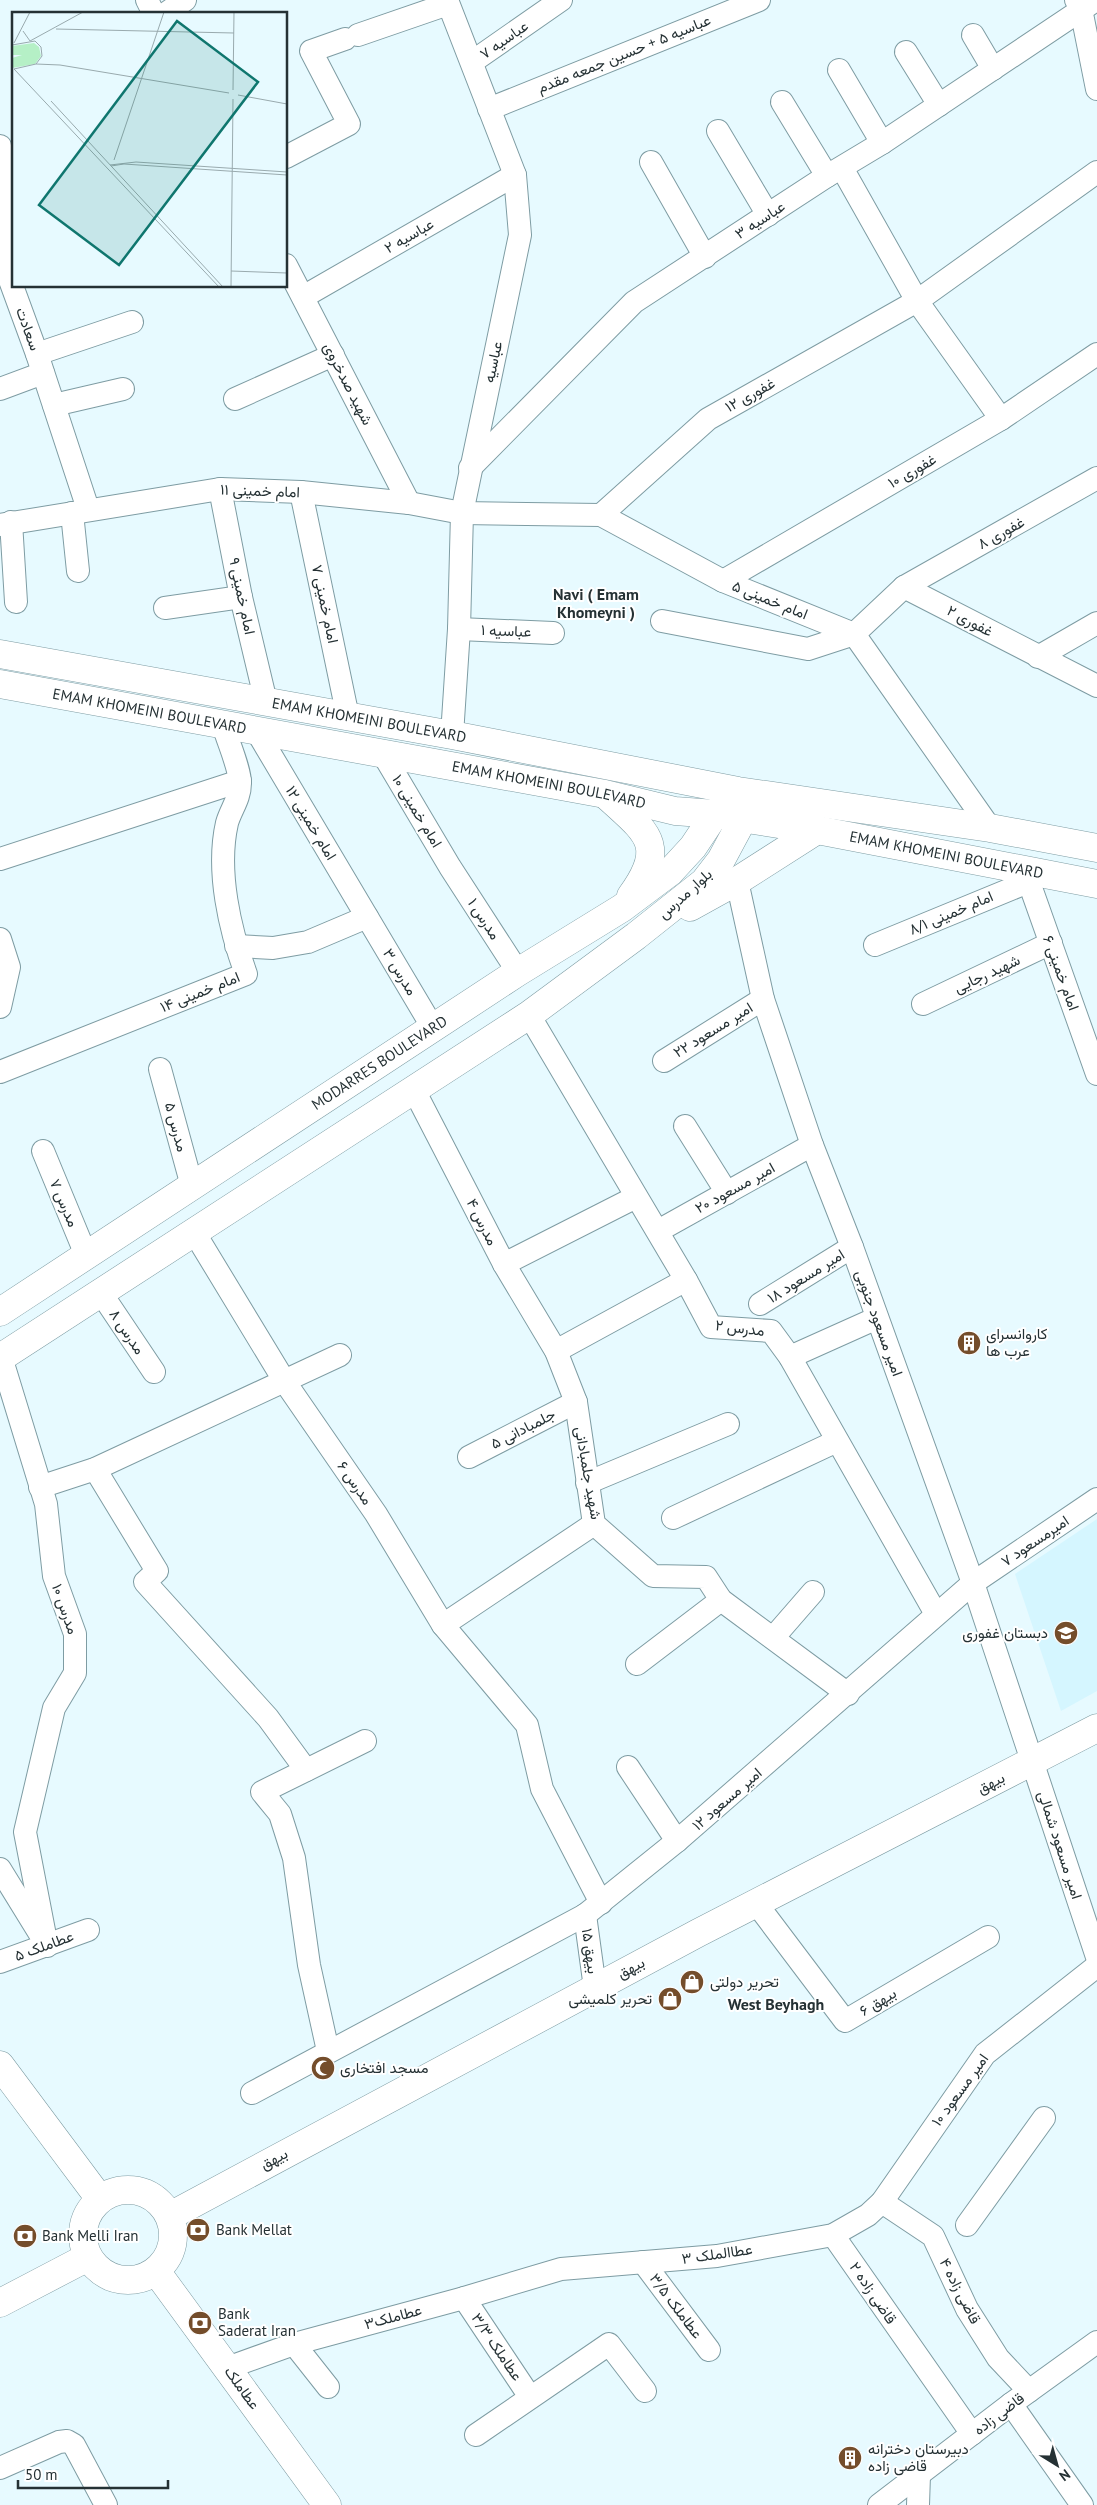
<svg xmlns="http://www.w3.org/2000/svg" width="1097" height="2505" font-family="'PT Sans',Vazirmatn,sans-serif">
  <rect width="100%" height="100%" fill="#e7faff"/>
  <path fill="#d5f6ff" d="M1097,1519V1691L1061,1711L1015,1574Z"/>
  <g fill="none" stroke-linecap="round" stroke-linejoin="round">
    <g stroke="#7e9ca3" stroke-width="24">
      <g id="minor">
        <path d="M147,0L154,14"/>
        <path d="M447,0L515,175L520,235L462,513L459,629L452,735"/>
        <path d="M1076,0L1081,9L1097,89"/>
        <path d="M165,14L185,0"/>
        <path d="M358,35L448,4"/>
        <path d="M973,35L993,69"/>
        <path d="M906,52L939,105"/>
        <path d="M472,62L561,0"/>
        <path d="M839,70L882,143"/>
        <path d="M782,102L827,176"/>
        <path d="M489,109L759,0"/>
        <path d="M718,131L768,215"/>
        <path d="M0,146L7,229L0,253L37,354L88,509"/>
        <path d="M286,157L349,124L311,51L345,39"/>
        <path d="M651,162L705,257"/>
        <path d="M842,168L917,301L1001,419"/>
        <path d="M286,265L409,503"/>
        <path d="M303,297L515,175"/>
        <path d="M37,354L132,322"/>
        <path d="M0,389L43,373"/>
        <path d="M235,399L333,355"/>
        <path d="M54,405L123,389"/>
        <path d="M470,468L634,302L827,176L882,143L1096,0"/>
        <path d="M220,489L241,597L266,702"/>
        <path d="M301,492L348,717"/>
        <path d="M72,513L78,571"/>
        <path d="M601,515L708,419L917,301L1097,172"/>
        <path d="M11,522L16,602"/>
        <path d="M0,525L220,489L301,492L409,503L462,513L601,515L723,581L854,634L990,828"/>
        <path d="M723,581L1001,419L1097,354"/>
        <path d="M904,587L1097,478"/>
        <path d="M165,608L241,597"/>
        <path d="M662,621L808,649L854,634L904,587L1097,686"/>
        <path d="M459,629L553,633"/>
        <path d="M1038,657L1097,623"/>
        <path d="M256,730L433,1028"/>
        <path d="M383,754L450,867L518,972"/>
        <path d="M0,859L240,781"/>
        <path d="M1025,871L1097,1074"/>
        <path d="M737,881L763,999L812,1145L852,1247L973,1583L1097,1957"/>
        <path d="M0,939L9,967L0,1007"/>
        <path d="M875,945L1028,882"/>
        <path d="M236,946L273,948L308,942L367,917"/>
        <path d="M923,1004L1051,943"/>
        <path d="M529,1015L686,1280L711,1327L771,1331L790,1357L936,1614"/>
        <path d="M664,1061L763,999"/>
        <path d="M160,1069L192,1186"/>
        <path d="M0,1072L246,974C230,930 216,871 227,823C231,809 240,799 240,783C240,768 227,740 223,724"/>
        <path d="M414,1090L504,1264L556,1351L576,1402L594,1524L653,1576L706,1577L721,1600L848,1694"/>
        <path d="M685,1126L727,1193"/>
        <path d="M43,1151L86,1255"/>
        <path d="M658,1231L812,1145"/>
        <path d="M194,1232L285,1382L376,1514L443,1625L527,1725L542,1789L601,1903"/>
        <path d="M504,1264L636,1197"/>
        <path d="M101,1293L154,1372"/>
        <path d="M760,1304L852,1247"/>
        <path d="M556,1351L686,1280"/>
        <path d="M1,1357L46,1504L54,1576L75,1634V1673L54,1708L25,1832L47,1946"/>
        <path d="M790,1357L877,1318"/>
        <path d="M469,1457L576,1402"/>
        <path d="M95,1469L157,1571L145,1582L268,1718L306,1770"/>
        <path d="M587,1483L728,1424"/>
        <path d="M40,1487L95,1469L340,1355"/>
        <path d="M673,1518L837,1441"/>
        <path d="M443,1625L594,1524"/>
        <path d="M773,1638L813,1592"/>
        <path d="M637,1664L721,1600"/>
        <path d="M628,1767L677,1841"/>
        <path d="M0,1869L40,1934"/>
        <path d="M756,1903L845,2021L988,1937"/>
        <path d="M585,1915L595,1988"/>
        <path d="M0,1962L88,1930"/>
        <path d="M328,2051L309,1965L294,1858L280,1814L262,1792L365,1741"/>
        <path d="M252,2093L585,1915L677,1841L973,1583L1097,1499"/>
        <path d="M882,2202L933,2236L967,2309L998,2358L1029,2391"/>
        <path d="M967,2225L1044,2118"/>
        <path d="M833,2235L972,2434"/>
        <path d="M643,2262L709,2350"/>
        <path d="M464,2298L530,2397"/>
        <path d="M294,2344L328,2387"/>
        <path d="M227,2368L294,2344L464,2298L561,2269L717,2256L833,2235L868,2215L882,2202L985,2054L1097,1966"/>
        <path d="M1011,2404L1082,2505"/>
        <path d="M476,2435L609,2344L645,2391"/>
        <path d="M0,2468L59,2442L67,2441L74,2445L106,2505"/>
        <path d="M879,2505L1011,2404L1097,2342"/>
        <path d="M918,2505L919,2475"/>
      </g>
    </g>
    <g stroke="#7e9ca3" stroke-width="29">
      <g id="major">
        <path id="s1" d="M0,654L452,735L738,791L990,828L1097,848"/>
        <path id="s2" d="M0,684L605,794L675,811L715,814L817,830L1097,884"/>
        <path d="M606,795C646,832 669,844 631,896"/>
        <path d="M690,907L737,881L817,830"/>
        <path id="s3" d="M0,1312L518,972L622,908L670,872L693,847L715,814L725,804"/>
        <path d="M0,1358L529,1015L636,936L704,882L721,860L743,819L740,802"/>
        <path d="M0,2065L100,2199"/>
        <circle cx="128" cy="2235" r="45"/>
        <path d="M170,2216L698,1933L1097,1728"/>
        <path d="M156,2271L327,2505"/>
        <path d="M0,2303L88,2257"/>
      </g>
    </g>
    <use href="#minor" stroke="#fff" stroke-width="22"/>
    <use href="#major" stroke="#fff" stroke-width="28"/>
  </g>
  <defs>
    <g id="building-disc" transform="scale(1.25)"><circle r="9.5" fill="#744d2b" stroke="#fff"/><path d="M-4-6H4V6H1V3H-1V6H-4ZM-2.5-4.3h1.7v1.8h-1.7ZM.8-4.3h1.7v1.8H.8ZM-2.5-1h1.7V.8h-1.7ZM.8-1h1.7V.8H.8Z" fill="#fff"/></g>
    <g id="school-disc" transform="scale(1.25)"><circle r="9.5" fill="#744d2b" stroke="#fff"/><path d="M0-5L7-2L0 1L-7-2ZM-4 1L0 2.5L4 1V4Q0 6-4 4Z" fill="#fff"/></g>
    <g id="shop-disc" transform="scale(1.25)"><circle r="9.5" fill="#744d2b" stroke="#fff"/><path d="M-5-2.5h2.3a2.7 3.5 0 0 1 5.4 0H5L5.5 6h-11ZM-1.5-2.5h3a1.5 2.3 0 0 0-3 0Z" fill="#fff"/></g>
    <g id="mosque-disc" transform="scale(1.25)"><circle r="9.5" fill="#744d2b" stroke="#fff"/><path d="M3.5-4.9A6 6 0 1 0 3.5 4.9A5 5 0 1 1 3.5-4.9Z" fill="#fff"/></g>
    <g id="bank-disc" transform="scale(1.25)"><circle r="9.5" fill="#744d2b" stroke="#fff"/><path d="M-6-4H6V4H-6ZM0-2.3a2.3 2.3 0 1 0 0 4.6a2.3 2.3 0 1 0 0-4.6Z" fill="#fff"/></g>
  </defs>
  <g fill-rule="evenodd">
    <use href="#building-disc" x="969" y="1343"/>
    <use href="#school-disc" x="1066" y="1633"/>
    <use href="#shop-disc" x="692" y="1982"/>
    <use href="#shop-disc" x="670" y="1999"/>
    <use href="#mosque-disc" x="323" y="2068"/>
    <use href="#bank-disc" x="198" y="2230"/>
    <use href="#bank-disc" x="25" y="2236"/>
    <use href="#bank-disc" x="200" y="2323"/>
    <use href="#building-disc" x="850" y="2458"/>
  </g>
  <g text-anchor="middle" stroke-width="4" stroke-linejoin="round" paint-order="stroke">
    <g font-size="15" fill="#253134" stroke="#fff">
      <text transform="translate(504 40) rotate(-35)" y="5">عباسیه ۷</text>
      <text transform="translate(624 54) rotate(-22)" y="5">عباسیه ۵ + حسین جمعه مقدم</text>
      <text transform="translate(760 220) rotate(-33)" y="5">عباسیه ۳</text>
      <text transform="translate(409 236) rotate(-30)" y="5">عباسیه ۲</text>
      <text transform="translate(28 329) rotate(70)" y="5">سعادت</text>
      <text transform="translate(493 362) rotate(-78)" y="5">عباسیه</text>
      <text transform="translate(348 384) rotate(63)" y="5">شهید صدخروی</text>
      <text transform="translate(750 395) rotate(-29)" y="5">غفوری ۱۲</text>
      <text transform="translate(912 471) rotate(-30)" y="5">غفوری ۱۰</text>
      <text transform="translate(260 491) rotate(2)" y="5">امام خمینی ۱۱</text>
      <text transform="translate(1001 533) rotate(-29)" y="5">غفوری ۸</text>
      <text transform="translate(242 596) rotate(78)" y="5">امام خمینی ۹</text>
      <text transform="translate(770 600) rotate(22)" y="5">امام خمینی ۵</text>
      <text transform="translate(325 604) rotate(78)" y="5">امام خمینی ۷</text>
      <text transform="translate(970 621) rotate(28)" y="5">غفوری ۲</text>
      <text transform="translate(506 631) rotate(2)" y="5">عباسیه ۱</text>
      <text dy="5" stroke="none"><textPath href="#s2" startOffset="152">EMAM KHOMEINI BOULEVARD</textPath></text>
      <text dy="5" stroke="none"><textPath href="#s1" startOffset="375">EMAM KHOMEINI BOULEVARD</textPath></text>
      <text dy="5" stroke="none"><textPath href="#s2" startOffset="558">EMAM KHOMEINI BOULEVARD</textPath></text>
      <text transform="translate(417 811) rotate(59)" y="5">امام خمینی ۱۰</text>
      <text transform="translate(311 823) rotate(59)" y="5">امام خمینی ۱۲</text>
      <text dy="5" stroke="none"><textPath href="#s2" startOffset="962">EMAM KHOMEINI BOULEVARD</textPath></text>
      <text transform="translate(685 894) rotate(-42)" y="5">بلوار مدرس</text>
      <text transform="translate(951 913) rotate(-23)" y="5">امام خمینی ۸/۱</text>
      <text transform="translate(484 919) rotate(57)" y="5">مدرس ۱</text>
      <text transform="translate(400 972) rotate(59)" y="5">مدرس ۳</text>
      <text transform="translate(1061 973) rotate(70)" y="5">امام خمینی ۶</text>
      <text transform="translate(987 974) rotate(-25)" y="5">شهید رجایی</text>
      <text transform="translate(200 992) rotate(-22)" y="5">امام خمینی ۱۴</text>
      <text transform="translate(713 1030) rotate(-32)" y="5">امیر مسعود ۲۲</text>
      <text dy="5" stroke="none"><textPath href="#s3" startOffset="454">MODARRES BOULEVARD</textPath></text>
      <text transform="translate(176 1127) rotate(75)" y="5">مدرس ۵</text>
      <text transform="translate(735 1188) rotate(-29)" y="5">امیر مسعود ۲۰</text>
      <text transform="translate(64 1203) rotate(67)" y="5">مدرس ۷</text>
      <text transform="translate(482 1222) rotate(63)" y="5">مدرس ۴</text>
      <text transform="translate(806 1276) rotate(-32)" y="5">امیر مسعود ۱۸</text>
      <text transform="translate(879 1323) rotate(70)" y="5">امیر مسعود جنوبی</text>
      <text transform="translate(740 1328) rotate(7)" y="5">مدرس ۲</text>
      <text transform="translate(127 1332) rotate(56)" y="5">مدرس ۸</text>
      <text transform="translate(523 1429) rotate(-27)" y="5">جلمبادانی ۵</text>
      <text transform="translate(588 1473) rotate(80)" y="5">شهید جلمبادانی</text>
      <text transform="translate(355 1483) rotate(55)" y="5">مدرس ۶</text>
      <text transform="translate(1035 1541) rotate(-34)" y="5">امیرمسعود ۷</text>
      <text transform="translate(65 1609) rotate(71)" y="5">مدرس ۱۰</text>
      <text transform="translate(991 1783) rotate(-27)" y="5">بیهق</text>
      <text transform="translate(727 1799) rotate(-41)" y="5">امیر مسعود ۱۲</text>
      <text transform="translate(1060 1845) rotate(72)" y="5">امیر مسعود شمالی</text>
      <text transform="translate(44 1946) rotate(-20)" y="5">عطاملک ۵</text>
      <text transform="translate(590 1951) rotate(82)" y="5">بیهق ۱۵</text>
      <text transform="translate(631 1968) rotate(-28)" y="5">بیهق</text>
      <text transform="translate(878 2002) rotate(-31)" y="5">بیهق ۶</text>
      <text transform="translate(960 2090) rotate(-54)" y="5">امیر مسعود ۱۰</text>
      <text transform="translate(274 2159) rotate(-28)" y="5">بیهق</text>
      <text transform="translate(717 2254) rotate(-8)" y="5">عطاالملک ۳</text>
      <text transform="translate(960 2291) rotate(63)" y="5">قاضی زاده ۴</text>
      <text transform="translate(873 2293) rotate(56)" y="5">قاضی زاده ۲</text>
      <text transform="translate(676 2306) rotate(53)" y="5">عطاملک ۳/۵</text>
      <text transform="translate(393 2317) rotate(-15)" y="5">عطاملک۳</text>
      <text transform="translate(497 2347) rotate(56)" y="5">عطاملک ۳/۳</text>
      <text transform="translate(242 2388) rotate(54)" y="5">عطاملک</text>
      <text transform="translate(999 2414) rotate(-37)" y="5">قاضی زاده</text>
    </g>
    <g font-size="15" fill="#253134" stroke="#fff" text-anchor="start">
      <text x="986" y="1339">کاروانسرای<tspan x="986" dy="17">عرب ها</tspan></text>
      <text x="1048" y="1638" text-anchor="end">دبستان غفوری</text>
      <text x="710" y="1987">تحریر دولتی</text>
      <text x="652" y="2004" text-anchor="end">تحریر کلمیشی</text>
      <text x="340" y="2073">مسجد افتخاری</text>
      <text x="216" y="2235">Bank Mellat</text>
      <text x="42" y="2241">Bank Melli Iran</text>
      <text x="218" y="2319">Bank<tspan x="218" dy="17">Saderat Iran</tspan></text>
      <text x="868" y="2454">دبیرستان دخترانه<tspan x="868" dy="17">قاضی زاده</tspan></text>
    </g>
    <g font-size="16" font-weight="bold" fill="#253134" stroke="#fff">
      <text x="596" y="600">Navi ( Emam<tspan x="596" dy="18">Khomeyni )</tspan></text>
      <text x="776" y="2010">West Beyhagh</text>
    </g>
  </g>
  <g transform="translate(12 12)">
    <rect width="275" height="275" fill="#e7faff"/>
    <path d="M22,31L27,35L29,44L23,52L0,56V46L10,43H0V34Z" fill="#b5f0c6"/>
    <path fill="none" stroke="#99aaae" stroke-width="1" d="M44,17L222,21M11,19L18,29L71,0M2,31L18,0M0,33L23,29L29,35L30,44L24,52L2,57M24,52L48,53L217,81M2,57L207,275M221,78L222,0M226,83L275,92M39,89L211,275M102,148L152,0M98,153L124,150L275,160M99,154L112,152L275,163M219,259L275,261M219,275L221,87"/>
    <path fill="#0f766e" fill-opacity="0.15" stroke="#0f766e" stroke-width="2.5" d="M165,9L246,70L107,253L27,193Z"/>
    <rect width="275" height="275" fill="none" stroke="#253134" stroke-width="2.5"/>
  </g>
  <g transform="translate(1057 2465) rotate(143)" stroke="#ffffff" stroke-width="4" paint-order="stroke">
  <path d="M0-4L9 19L0 12L-9 19Z" fill="#253134"/>
  <text y="-8" font-size="14" font-weight="bold" text-anchor="middle" fill="#253134">N</text>
  </g>
  <path d="M18 2480v8h150v-8" fill="none" stroke="#253134" stroke-width="2.5"/>
  <text x="25" y="2480" font-size="15" fill="#253134" stroke="#ffffff" stroke-width="4" paint-order="stroke">50 m</text>
</svg>
